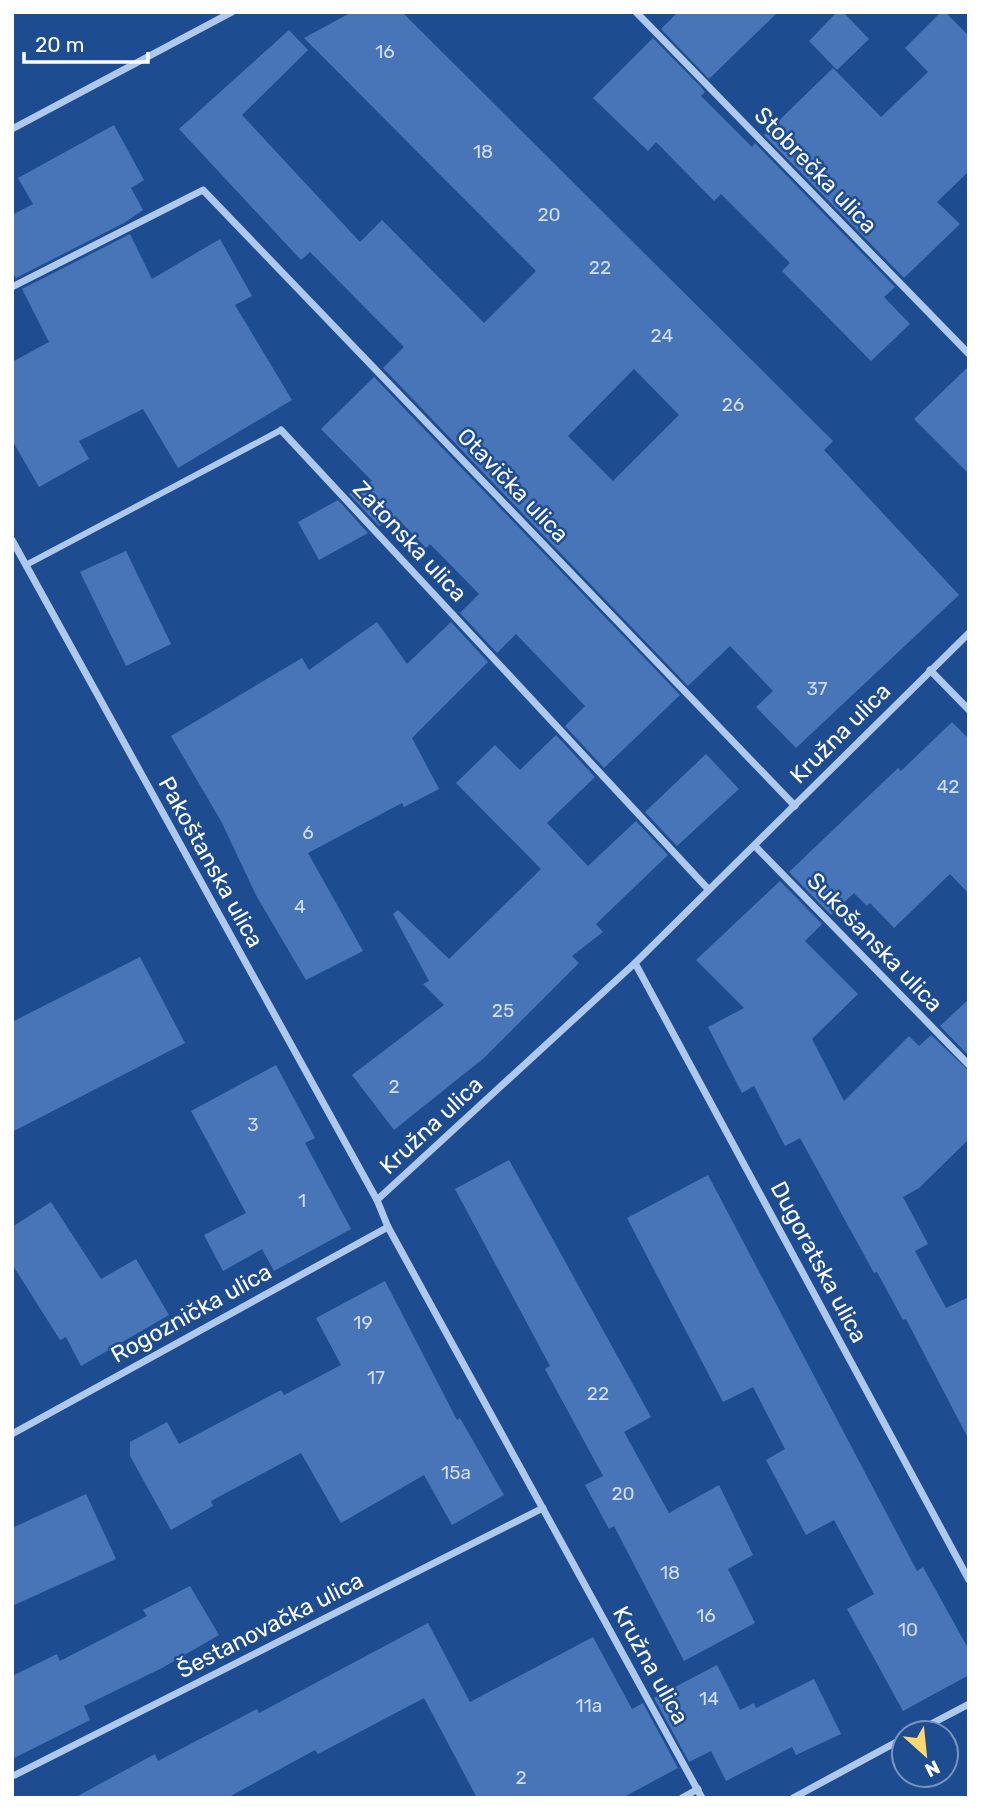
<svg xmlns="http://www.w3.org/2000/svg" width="981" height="1810" font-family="Rubik,sans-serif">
  <rect width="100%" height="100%" fill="#1e4c91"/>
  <g fill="#4775b8" fill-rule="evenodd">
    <path d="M352,12H402L833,441L824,450L959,595L796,748L756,707L773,691L730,646L688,686L383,368L404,347L310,252L301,260L179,129L289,30L308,50L242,115L360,242L382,220L484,323L536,271L304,38ZM634,369L679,415L613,481L568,436Z"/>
    <path d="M678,12H778L709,79L661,29Z"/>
    <path d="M837,12H843L869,39L837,70L809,41Z"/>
    <path d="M941,12H945L969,36V171L937,202L960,224L904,278L764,135L833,68L881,117L928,72L905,48Z"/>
    <path d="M653,38L701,87L705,92L701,96L752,147L755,143L895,287L884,297L910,324L871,361L782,271L790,263L721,194L714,201L656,142L648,151L593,98Z"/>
    <path d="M114,125L144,180L131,188L143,210L124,223L16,278L12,271V215L33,204L18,178Z"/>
    <path d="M130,234L152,279L220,239L252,296L235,305L292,400L178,468L143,409L79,441L89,459L39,487L12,440V362L49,342L22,289Z"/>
    <path d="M969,366V474L914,419Z"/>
    <path d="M374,377L680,695L604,768L565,726L585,706L516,634L497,653L460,613L479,594L430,544L426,548L396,517L379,526L349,494L372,481L321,429Z"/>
    <path d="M338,500L368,533L319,560L298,522Z"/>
    <path d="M126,551L171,644L126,666L80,572Z"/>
    <path d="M377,622L407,664L451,622L488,662L412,738L439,789L404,807L402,803L308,853L363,951L306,980L257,897L221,821L171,736L302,658L309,670Z"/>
    <path d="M952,722L969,739V894L950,874L894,928L870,903L867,906L854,893L831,915L789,872L898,768L901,771Z"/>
    <path d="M556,735L595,777L547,823L588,866L636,821L668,855L596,924L603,932L572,956L579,963L484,1058L394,1130L352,1075L444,1005L423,984L429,981L393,914L398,910L449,959L541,869L456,783L495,745L520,770Z"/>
    <path d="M706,754L739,789L677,846L645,812Z"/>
    <path d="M780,881L822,924L805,941L858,994L812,1039L844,1101L909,1036L919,1046L931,1035L969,1071V1139L919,1188L903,1197L928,1244L915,1251L946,1308L969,1297V1440L906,1319L903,1320L877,1272L874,1273L800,1138L785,1146L754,1086L742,1093L708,1027L744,1008L696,960Z"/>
    <path d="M140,957L185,1043L12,1132V1022Z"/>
    <path d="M969,999V1056L940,1026Z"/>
    <path d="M276,1065L315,1138L305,1143L351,1229L274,1271L262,1249L223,1271L204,1235L246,1213L191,1111Z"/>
    <path d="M509,1160L651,1417L624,1432L669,1513L719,1485L753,1555L728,1569L755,1623L684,1661L614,1526L609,1529L585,1485L603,1476L545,1369L550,1366L455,1189Z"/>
    <path d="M708,1175L917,1571L923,1567L969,1650V1675L903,1711L847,1609L874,1594L834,1520L806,1535L766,1460L785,1449L753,1387L723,1402L627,1218Z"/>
    <path d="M51,1202L101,1279L136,1259L169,1315L81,1366L66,1337L60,1340L12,1264V1227Z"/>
    <path d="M385,1281L457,1420L460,1418L504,1495L452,1525L424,1475L341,1523L301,1453L211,1501L213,1506L171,1530L130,1456V1442L167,1422L179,1444L281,1390L284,1395L341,1365L316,1318Z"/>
    <path d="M86,1494L116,1559L12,1606V1528Z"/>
    <path d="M190,1586L219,1635L162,1668L84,1706L90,1720L12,1759V1676L57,1654L60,1661L147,1616L143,1610Z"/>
    <path d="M428,1623L470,1702L593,1637L632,1709L643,1703L678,1768L622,1798H477L424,1698L318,1754L315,1750L227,1798H74L155,1754L158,1761L257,1709L259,1713Z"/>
    <path d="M717,1665L740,1710L754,1703L756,1708L814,1679L841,1734L796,1755L792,1747L726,1781L711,1751L689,1762L654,1698Z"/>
  </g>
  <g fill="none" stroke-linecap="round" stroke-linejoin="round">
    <path stroke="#afc9ed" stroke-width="6" d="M26,565L281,430"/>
    <g stroke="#afc9ed" stroke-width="7">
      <path d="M636,12L969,354"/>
      <path d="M12,129L232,12"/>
      <path d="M12,287L203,190L795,806"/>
      <path d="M281,430L708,889"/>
      <path d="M12,540L377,1200L388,1227L702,1798"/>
      <path d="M930,670L969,710"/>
      <path d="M755,846L969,1065"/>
      <path d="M635,963L969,1580"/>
      <path d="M377,1200L635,963L969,633"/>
      <path d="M12,1434L388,1227"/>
      <path d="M914,1733L969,1704"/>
      <path d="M15,1775L543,1508"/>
      <path d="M682,1798L698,1789"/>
      <path d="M793,1798L904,1738"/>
    </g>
  </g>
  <g text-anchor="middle" stroke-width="5" stroke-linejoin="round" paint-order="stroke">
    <g font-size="19" fill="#d1dced">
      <text x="385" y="58">16</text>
      <text x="483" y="158">18</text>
      <text x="549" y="221">20</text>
      <text x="600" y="274">22</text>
      <text x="662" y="342">24</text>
      <text x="733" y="411">26</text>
      <text x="817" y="695">37</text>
      <text x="948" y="793">42</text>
      <text x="308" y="839">6</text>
      <text x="300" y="913">4</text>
      <text x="503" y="1017">25</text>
      <text x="394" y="1093">2</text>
      <text x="253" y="1131">3</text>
      <text x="302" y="1207">1</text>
      <text x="363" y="1329">19</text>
      <text x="376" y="1384">17</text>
      <text x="598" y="1400">22</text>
      <text x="456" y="1479">15a</text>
      <text x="623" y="1500">20</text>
      <text x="670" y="1579">18</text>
      <text x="706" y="1622">16</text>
      <text x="908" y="1636">10</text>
      <text x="709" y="1705">14</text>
      <text x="589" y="1712">11a</text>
      <text x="521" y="1784">2</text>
    </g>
    <g font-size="23" fill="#fff" stroke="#1e4c91">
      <text transform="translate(816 170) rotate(46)" y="8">Stobrečka ulica</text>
      <text transform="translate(513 485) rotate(46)" y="8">Otavička ulica</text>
      <text transform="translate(410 541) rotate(47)" y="8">Zatonska ulica</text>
      <text transform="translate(840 733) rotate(-45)" y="8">Kružna ulica</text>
      <text transform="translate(211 862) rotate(61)" y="8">Pakoštanska ulica</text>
      <text transform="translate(875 942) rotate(46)" y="8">Sukošanska ulica</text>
      <text transform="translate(431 1125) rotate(-43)" y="8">Kružna ulica</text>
      <text transform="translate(819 1262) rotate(62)" y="8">Dugoratska ulica</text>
      <text transform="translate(191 1313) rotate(-29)" y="8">Rogoznička ulica</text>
      <text transform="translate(270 1625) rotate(-27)" y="8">Šestanovačka ulica</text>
      <text transform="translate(651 1665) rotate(61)" y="8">Kružna ulica</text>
    </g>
  </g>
  <rect width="981" height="1810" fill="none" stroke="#ffffff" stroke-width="28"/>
  <g transform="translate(925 1754) rotate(153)"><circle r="33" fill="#1e4c91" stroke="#7894bd" stroke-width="2"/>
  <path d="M0-5L12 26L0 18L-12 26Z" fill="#fcd86e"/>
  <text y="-10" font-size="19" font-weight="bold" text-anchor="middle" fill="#ffffff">N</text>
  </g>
  <path d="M24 52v10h124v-10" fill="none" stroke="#ffffff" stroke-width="3.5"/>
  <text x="35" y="52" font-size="21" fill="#ffffff" stroke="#1e4c91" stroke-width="5" paint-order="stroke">20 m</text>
</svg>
